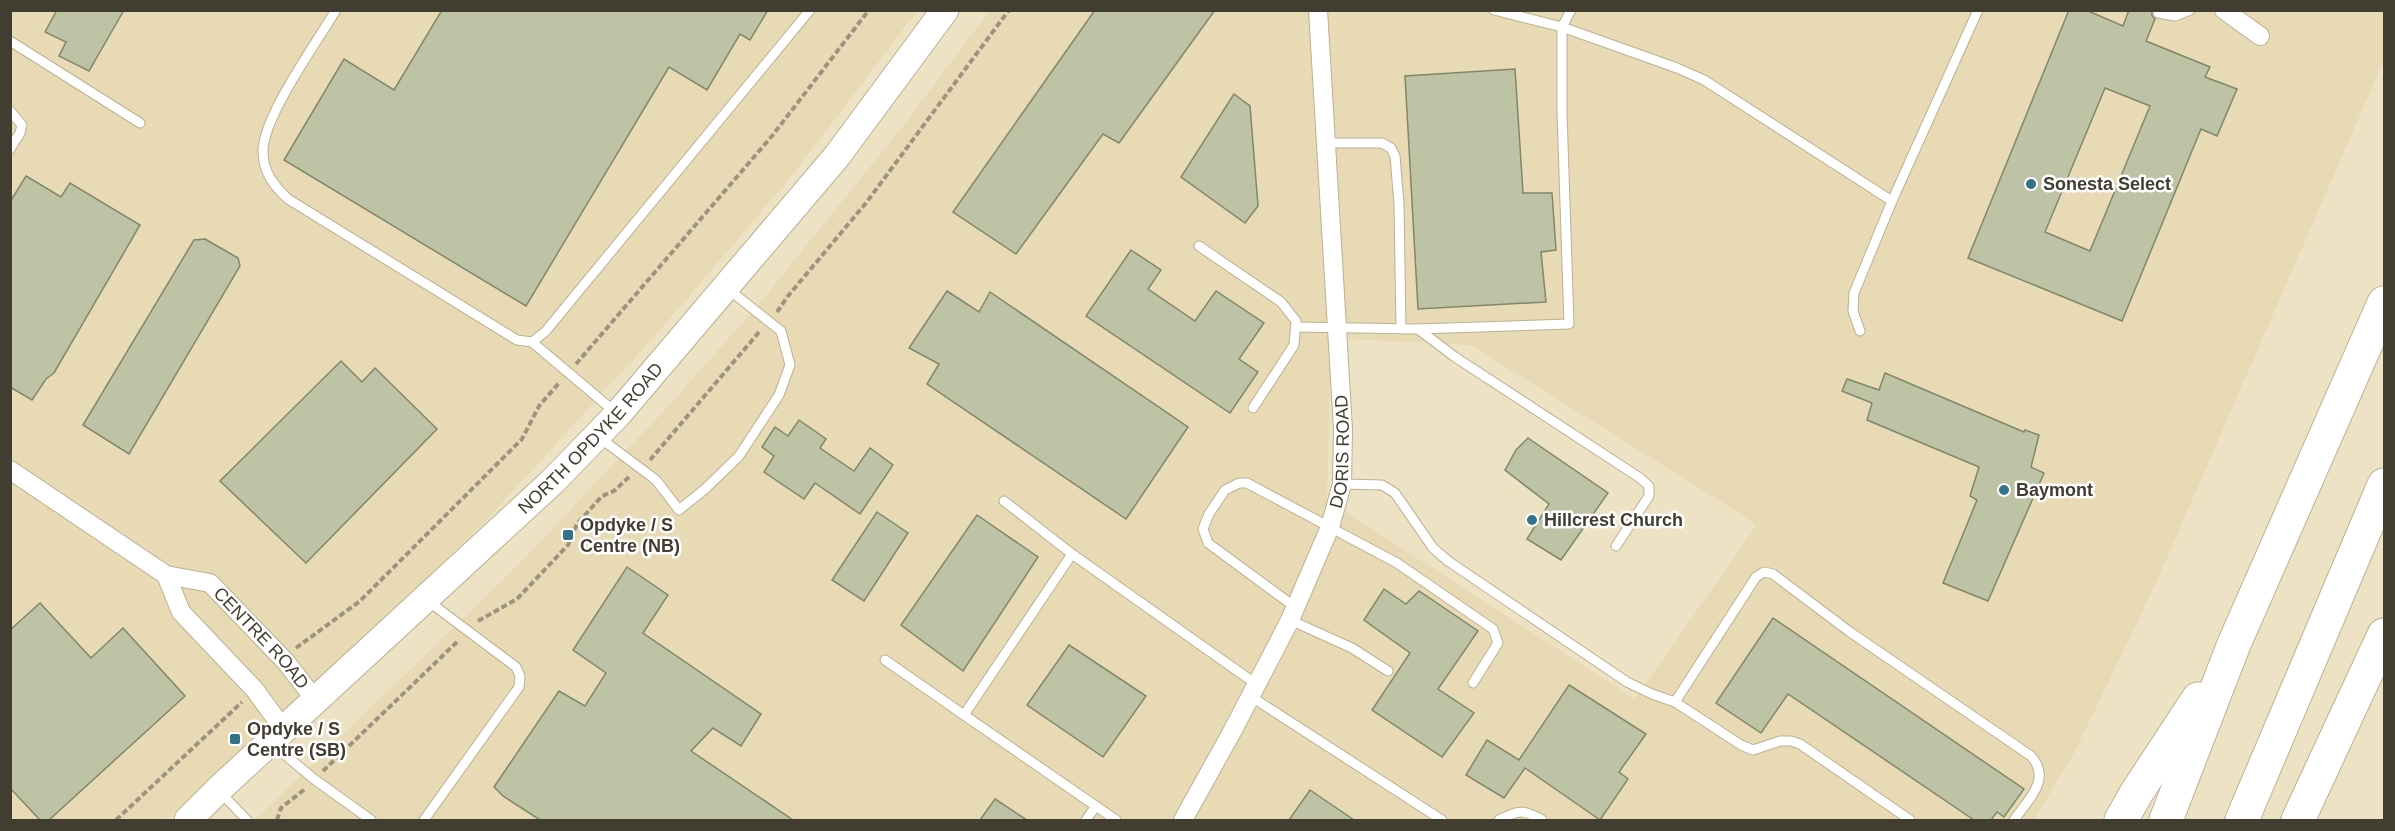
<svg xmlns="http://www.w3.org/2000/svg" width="2395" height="831" font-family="Arial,sans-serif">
  <rect width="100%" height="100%" fill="#ede2c4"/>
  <g fill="#e7dab4" fill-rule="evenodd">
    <path d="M10,11H917L794,173L661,329L489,517L373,632L166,820H11Z"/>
    <path d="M989,11H2384V60L2155,585L2074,753L2034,820H255L520,563L663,412L760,303L907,121ZM1331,338L1471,345L1744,516L1756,526L1635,699L1327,500Z"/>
  </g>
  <g fill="#bdc3a4" stroke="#81876a" stroke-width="1.5" fill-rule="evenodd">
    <path d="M57,10H124L89,71L59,56L66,42L45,32Z"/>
    <path d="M442,10H768L750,40L740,34L707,90L669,67L526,306L284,160L344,59L394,90Z"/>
    <path d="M1095,10H1215L1119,143L1103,134L1016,254L953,212Z"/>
    <path d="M2069,10H2086L2123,26L2129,10H2152V16L2155,19L2146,41L2210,67L2205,77L2237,89L2217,136L2201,129L2122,321L1968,258ZM2105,88L2150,106L2090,251L2045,232Z"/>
    <path d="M1515,69L1523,193H1552L1556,250L1541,252L1546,302L1418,309L1405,76Z"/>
    <path d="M1234,94L1250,106L1258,206L1245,223L1181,177Z"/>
    <path d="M26,176L61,197L70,183L140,225L54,373L46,379L32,400L10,387V202Z"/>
    <path d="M205,239L238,258L240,266L129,454L83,425L194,240Z"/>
    <path d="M1131,250L1161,270L1148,289L1195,321L1216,291L1264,323L1239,359L1258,372L1230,413L1086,316Z"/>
    <path d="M947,291L979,312L990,292L1188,427L1126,519L927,384L939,364L909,348Z"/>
    <path d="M341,361L362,382L375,368L437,429L306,563L220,481Z"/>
    <path d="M1885,373L2024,432L2025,430L2039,435L2031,467L2044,473L1988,601L1943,583L1977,500L1970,496L1979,467L1867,420L1872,403L1842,391L1847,379L1879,390Z"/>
    <path d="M799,420L826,439L820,448L854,471L870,448L893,465L860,514L815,483L804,499L764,472L774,456L762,447L775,427L788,436Z"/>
    <path d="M1528,438L1608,493L1561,560L1527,539L1549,504L1505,470L1516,450Z"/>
    <path d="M877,512L908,533L864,601L832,580Z"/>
    <path d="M977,515L1038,557L963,671L901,625Z"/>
    <path d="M627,567L668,595L643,633L761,714L741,746L713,728L691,751L793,820H540L503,796L494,787L559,691L585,706L606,673L573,650Z"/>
    <path d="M1384,589L1406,604L1419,591L1478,631L1438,689L1474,713L1442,757L1372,710L1410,653L1364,620Z"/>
    <path d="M40,603L91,658L123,628L185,696L49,820H40L10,788V630Z"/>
    <path d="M1773,618L2024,789L2004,817L1997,812L1991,820H1974L1788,694L1761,733L1716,703Z"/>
    <path d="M1069,645L1146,696L1103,757L1027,705Z"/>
    <path d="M1569,685L1646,734L1619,772L1628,779L1600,820L1525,768L1504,798L1466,775L1487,740L1519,760Z"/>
    <path d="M1310,790L1354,820H1289Z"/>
    <path d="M995,799L1027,820H980Z"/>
  </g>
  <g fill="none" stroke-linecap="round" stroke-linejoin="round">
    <g stroke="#bbb193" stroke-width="11">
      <g id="service">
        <path d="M336,10C317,42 262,118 263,152C263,172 274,186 288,199L517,340L532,342L545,332L810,10"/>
        <path d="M1494,10L1562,27L1571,10"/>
        <path d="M2158,13L2175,16L2190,10"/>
        <path d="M10,41L140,123"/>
        <path d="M10,111L22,125L20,133L10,149"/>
        <path d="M1325,143H1382L1391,148L1395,156L1399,204L1401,329"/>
        <path d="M1199,246L1281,302L1296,321L1294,345L1253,408"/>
        <path d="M1296,327L1418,329L1569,324L1562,113V27L1677,68L1704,80L1892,201"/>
        <path d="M1418,329L1455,357L1640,478L1649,486V496L1616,546"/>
        <path d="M1860,331L1853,311L1854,293L1892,201L1978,10"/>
        <path d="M532,342L615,412"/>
        <path d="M600,438L656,480L679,510L705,489L739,456L779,395L790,365L781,331L728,289"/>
        <path d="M1342,484L1382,485L1395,493L1433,548L1448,561L1627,682L1652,694L1675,702L1741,745L1753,750L1780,741H1791L1800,744L1910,820"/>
        <path d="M1004,501L1072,554"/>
        <path d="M1295,607L1208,543L1203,529L1209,514L1225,490L1239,483H1247L1397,563L1493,629L1498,643L1473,683"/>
        <path d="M1290,620L1352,648L1388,671"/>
        <path d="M885,660L964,715"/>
        <path d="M1250,696L1442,820"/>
        <path d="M1675,702L1756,577L1764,572L1773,574L1850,632L2031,756C2052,779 2028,800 2014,820"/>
        <path d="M272,744L314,779L371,820"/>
        <path d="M220,792L247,820"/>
        <path d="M424,820L519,687L520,676L516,667L428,601"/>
        <path d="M1086,820L1096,806"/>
        <path d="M1116,820L964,715L1072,554L1256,684"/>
        <path d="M1499,820C1518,810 1523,809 1542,820"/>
      </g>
    </g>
    <g stroke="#bbb193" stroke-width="20">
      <g id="minor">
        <path d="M2224,10L2260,36"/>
        <path id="s1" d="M10,470L166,575L210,583L286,662L316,701"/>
        <path d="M166,575L181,612L255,690L284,730"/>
        <path id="s2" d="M1183,820L1233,730L1290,620L1330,527L1342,484L1343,429L1318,10"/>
      </g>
    </g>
    <g stroke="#bbb193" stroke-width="29">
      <g id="secondary">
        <path id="s3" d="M188,820L218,790L552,482L618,414L837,156L945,10"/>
      </g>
    </g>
    <g stroke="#bbb193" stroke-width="35">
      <g id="motorway">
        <path d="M2121,820L2137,792L2198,699"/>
        <path d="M2166,820L2234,644L2384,303"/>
        <path d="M2242,820L2384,485"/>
        <path d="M2298,820L2384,635"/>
      </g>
    </g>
    <g stroke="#9c947e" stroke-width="4" stroke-dasharray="6 3" stroke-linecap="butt">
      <path d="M777,312L788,296L866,203L1009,10"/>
      <path d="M576,364L772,136L869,10"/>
      <path d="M650,460L760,331"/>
      <path d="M478,621L517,599L568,545L577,524L602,496L614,491L630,476"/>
      <path d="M296,648L360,601L522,439L539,406L559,383"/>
      <path d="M323,771L458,641"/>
      <path d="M116,820L242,702"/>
      <path d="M277,820L281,808L305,789"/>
    </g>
    <use href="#service" stroke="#fff" stroke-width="9"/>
    <use href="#minor" stroke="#fff" stroke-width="18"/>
    <use href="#secondary" stroke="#fff" stroke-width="27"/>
    <use href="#motorway" stroke="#fff" stroke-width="33"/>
  </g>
  <g fill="#327386" stroke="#fff" stroke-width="2">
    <circle cx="2031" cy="184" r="6"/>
    <circle cx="2004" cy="490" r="6"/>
    <circle cx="1532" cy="520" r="6"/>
    <rect x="562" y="529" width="12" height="12" rx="3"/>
    <rect x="229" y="733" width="12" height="12" rx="3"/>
  </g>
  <g text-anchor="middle" stroke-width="5" stroke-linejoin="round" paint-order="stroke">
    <g font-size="18" font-weight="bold" fill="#413d30" stroke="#fff" text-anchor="start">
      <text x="2043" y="190">Sonesta Select</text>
      <text x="2016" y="496">Baymont</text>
      <text x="1544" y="526">Hillcrest Church</text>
      <text x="580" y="531">Opdyke / S<tspan x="580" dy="21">Centre (NB)</tspan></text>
      <text x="247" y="735">Opdyke / S<tspan x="247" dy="21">Centre (SB)</tspan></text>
    </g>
    <g font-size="18" fill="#413d30" stroke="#fff">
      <text dy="6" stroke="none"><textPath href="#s3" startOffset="555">NORTH OPDYKE ROAD</textPath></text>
      <text dy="6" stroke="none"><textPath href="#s2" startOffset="405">DORIS ROAD</textPath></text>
      <text dy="6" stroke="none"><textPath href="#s1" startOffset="308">CENTRE ROAD</textPath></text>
    </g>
  </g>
  <rect width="2395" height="831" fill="none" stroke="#413d30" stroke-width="24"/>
</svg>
